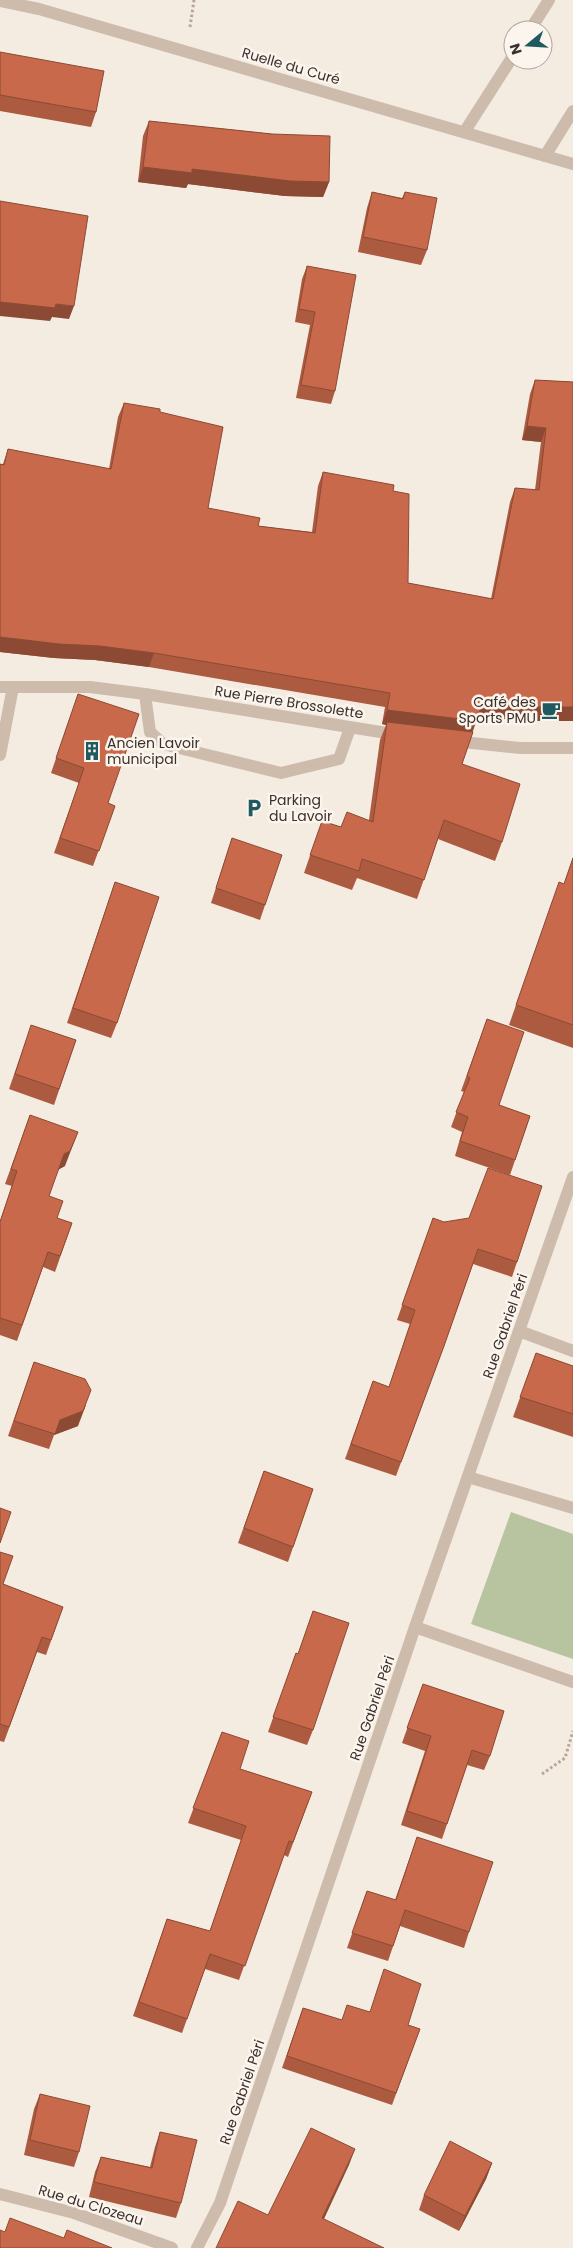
<svg xmlns="http://www.w3.org/2000/svg" width="573" height="2248" font-family="Poppins,sans-serif">
  <rect width="100%" height="100%" fill="#f4ebe1"/>
  <path fill="#b8c4a0" d="M511,1512L573,1534V1659L471,1624Z"/>
  <g fill="none" stroke-linecap="round" stroke-linejoin="round">
    <g stroke="#b9a596" stroke-width="3" stroke-dasharray="2.5 2.5" stroke-linecap="butt">
      <path d="M190,27L194,0"/>
      <path d="M542,1774L565,1758L573,1731"/>
    </g>
    <g stroke="#cdbbac" stroke-width="12">
      <path d="M530,30L549,0"/>
      <path d="M465,131L513,56"/>
      <path d="M545,156L573,111"/>
      <path d="M145,694L150,732L163,744L281,773L339,759L350,728"/>
      <path d="M519,1331L573,1351"/>
      <path d="M468,1477L573,1508"/>
      <path d="M415,1627L573,1682"/>
    </g>
    <g stroke="#cdbbac" stroke-width="12">
      <path d="M0,1L39,9L573,164"/>
      <path d="M0,687H90L145,694L399,735"/>
      <path d="M453,741L520,748H573"/>
      <path d="M0,755L13,687"/>
      <path d="M0,2194L74,2213L172,2248"/>
      <path d="M197,2248L220,2203L415,1627L573,1177"/>
    </g>
  </g>
  <g fill="#ac5a40">
    <path d="M0,52L96,112L91,127L0,111Z"/>
    <path d="M149,121L272,134L329,182L323,197L285,196L188,184L186,188L138,182L143,136Z"/>
    <path d="M372,192L402,198L405,192L427,250L421,265L358,252L367,208Z"/>
    <path d="M307,266L335,391L331,404L296,398L310,325L295,322L302,279Z"/>
    <path d="M535,380L573,382L529,721L478,716L462,764L502,842L495,861L438,839L417,899L357,878L352,890L304,873L322,821L341,827L369,820L380,740L386,725L382,724L385,707L149,667L95,660L54,658L0,652V464H3L8,449L109,469L118,417L124,403L160,412L208,508L258,526L312,532L318,486L323,472L393,491L408,583L491,599L510,502L515,488L535,490L541,442L522,440L530,394Z"/>
    <path d="M78,694L108,803L115,806L93,866L54,853L79,783L51,773Z"/>
    <path d="M232,838L265,905L260,920L211,903Z"/>
    <path d="M573,857V1048L509,1025L552,902L564,884Z"/>
    <path d="M115,882L117,1023L111,1038L67,1023Z"/>
    <path d="M487,1019L499,1105L530,1116L510,1175L455,1156L462,1132L451,1127L464,1092L461,1091Z"/>
    <path d="M26,1040H76L54,1105L9,1089Z"/>
    <path d="M30,1115L65,1166L58,1169L49,1196L57,1218L72,1223L55,1272L43,1267L17,1341L0,1335V1221L12,1186L5,1184Z"/>
    <path d="M433,1218L517,1262L512,1277L473,1264L444,1346L396,1476L345,1459L373,1381L389,1387L410,1324L397,1320Z"/>
    <path d="M536,1353L573,1366V1437L513,1417Z"/>
    <path d="M34,1362L78,1426L54,1435L49,1449L8,1436Z"/>
    <path d="M264,1471L313,1489L288,1562L238,1543Z"/>
    <path d="M0,1552L3,1584L63,1607L46,1655L37,1652L4,1742L0,1741Z"/>
    <path d="M313,1611V1730L307,1745L268,1732L296,1653L298,1654Z"/>
    <path d="M423,1684L490,1756L484,1770L467,1765L442,1839L401,1825L425,1751L402,1743Z"/>
    <path d="M222,1732L240,1769L312,1792L288,1857L284,1855L239,1980L205,1969L182,2033L133,2016L167,1919L210,1931L241,1840L188,1823Z"/>
    <path d="M417,1837L469,1932L464,1948L400,1926L388,1961L347,1948L367,1891L395,1900Z"/>
    <path d="M303,2008L341,2020L408,2025L420,2029L392,2105L282,2068Z"/>
    <path d="M40,2094L79,2152L74,2167L24,2155L34,2109Z"/>
    <path d="M160,2132L181,2203L176,2218L89,2197L95,2172L101,2157L150,2167L155,2147Z"/>
    <path d="M492,2163L486,2179L459,2231L419,2210L424,2195Z"/>
  </g>
  <g fill="#8c4a34">
    <path d="M143,167L192,169L329,182L323,197L285,196L188,184L186,188L138,182Z"/>
    <path d="M0,302L56,304L74,306L69,319L52,317L50,321L0,316Z"/>
    <path d="M527,426L546,428L541,442L522,440Z"/>
    <path d="M0,637L100,646L154,653L149,667L95,660L54,658L0,652Z"/>
    <path d="M483,702L573,707V721H529L478,716Z"/>
    <path d="M387,710L476,721L471,735L387,722L386,725L382,724Z"/>
    <path d="M78,1132L65,1166L58,1170L64,1154Z"/>
    <path d="M86,1405L78,1426L54,1435L60,1420Z"/>
    <path d="M355,2149L349,2165L317,2234L322,2218Z"/>
    <path d="M492,2163L486,2179L459,2231L465,2216Z"/>
  </g>
  <g fill="#c8694b" stroke="#8c4a34">
    <path d="M0,52L104,71L96,112L0,95Z"/>
    <path d="M149,121L272,134L330,136L329,182L290,181L192,169V173L143,167Z"/>
    <path d="M372,192L403,199L405,192L437,198L427,250L363,237Z"/>
    <path d="M0,201L88,216L74,306L56,304L55,308L0,302Z"/>
    <path d="M307,266L356,275L335,391L301,385L315,312L299,309Z"/>
    <path d="M535,380L573,382V707H534L483,702L476,721L387,710L390,693L154,653L100,646L59,644L0,637V464L4,465L8,449L111,469L124,403L160,409V412L223,427L208,508L260,518L258,526L315,533L323,472L394,485L393,491L409,494L408,583L493,599L515,488L539,490L546,428L527,426Z"/>
    <path d="M78,694L139,714L108,803L115,806L99,851L60,838L84,768L56,758Z"/>
    <path d="M387,722L473,732L462,764L520,784L502,842L444,820L424,880L362,859L359,871L310,855L322,821L341,827L347,812L373,822Z"/>
    <path d="M232,838L282,855L265,905L216,888Z"/>
    <path d="M573,858V1025L516,1005L559,882L564,884Z"/>
    <path d="M115,882L159,897L117,1023L73,1008Z"/>
    <path d="M487,1019L524,1032L499,1105L530,1116L515,1160L460,1141L468,1117L456,1112L470,1078L467,1076Z"/>
    <path d="M31,1025L76,1040L59,1089L15,1074Z"/>
    <path d="M30,1115L78,1132L70,1151L64,1154L49,1196L63,1201L57,1218L72,1223L60,1256L48,1252L22,1325L0,1318V1222L17,1171L11,1169Z"/>
    <path d="M488,1168L542,1186L517,1262L478,1249L444,1346L401,1462L351,1444L373,1381L389,1387L415,1310L402,1305L433,1218L444,1222L469,1218Z"/>
    <path d="M536,1353L573,1366V1414L520,1397Z"/>
    <path d="M34,1362L85,1379L91,1390L83,1411L60,1420L55,1434L14,1421Z"/>
    <path d="M264,1471L313,1489L293,1547L244,1528Z"/>
    <path d="M0,1508L11,1512L0,1543Z"/>
    <path d="M0,1552L13,1556L3,1584L63,1607L51,1640L42,1637L9,1727L0,1724Z"/>
    <path d="M313,1611L349,1623L313,1730L273,1717L296,1653L298,1654Z"/>
    <path d="M423,1684L504,1711L490,1756L472,1750L447,1824L407,1811L431,1736L407,1728Z"/>
    <path d="M222,1732L249,1741L240,1769L312,1792L293,1842L289,1841L245,1966L210,1954L187,2019L139,2002L167,1919L210,1931L246,1826L193,1808Z"/>
    <path d="M417,1837L493,1862L469,1932L405,1910L393,1946L352,1933L367,1891L396,1900Z"/>
    <path d="M384,1969L421,1984L408,2025L420,2029L396,2093L287,2056L303,2008L342,2020L347,2005L370,2012Z"/>
    <path d="M40,2094L90,2106L79,2152L30,2140Z"/>
    <path d="M311,2128L355,2149L322,2218L384,2248H216L238,2201L268,2215Z"/>
    <path d="M160,2132L197,2140L181,2203L94,2182L101,2157L152,2168Z"/>
    <path d="M450,2141L492,2163L465,2216L424,2195Z"/>
    <path d="M10,2218L64,2238L67,2230L112,2248H0V2230L5,2232Z"/>
  </g>
  <defs>
    <g id="cafe-bare" transform="scale(1.5)"><path d="M-5.5-4.5H6V0H3Q3 3.5 0 3.5H-2.5Q-5.5 3.5-5.5 0ZM3-3.2v2h1.7v-2ZM-6 4.5H4V6H-6Z" fill="#1f5a5e" stroke="#fbf5ee" stroke-width="2.5" paint-order="stroke"/></g>
    <g id="building-bare" transform="scale(1.5)"><path d="M-4-6H4V6H1V3H-1V6H-4ZM-2.5-4.3h1.7v1.8h-1.7ZM.8-4.3h1.7v1.8H.8ZM-2.5-1h1.7V.8h-1.7ZM.8-1h1.7V.8H.8Z" fill="#1f5a5e" stroke="#fbf5ee" stroke-width="2.5" paint-order="stroke"/></g>
    <g id="parking-bare" transform="scale(1.5)"><path d="M-3.5-5.5H1a3.5 3.5 0 0 1 0 7H-1V5.5H-3.5ZM-1-3.4V-.6H.8a1.4 1.4 0 0 0 0-2.8Z" fill="#1f5a5e" stroke="#fbf5ee" stroke-width="2.5" paint-order="stroke"/></g>
  </defs>
  <g fill-rule="evenodd">
    <use href="#cafe-bare" x="551" y="710"/>
    <use href="#building-bare" x="92" y="751"/>
    <use href="#parking-bare" x="254" y="808"/>
  </g>
  <g text-anchor="middle" stroke-width="5" stroke-linejoin="round" paint-order="stroke">
    <g font-size="14" fill="#3b302b" stroke="#fbf5ee">
      <text transform="translate(291 66) rotate(16)" y="5">Ruelle du Curé</text>
      <text transform="translate(289 702) rotate(9)" y="5">Rue Pierre Brossolette</text>
      <text transform="translate(505 1326) rotate(-71)" y="5">Rue Gabriel Péri</text>
      <text transform="translate(372 1708) rotate(-71)" y="5">Rue Gabriel Péri</text>
      <text transform="translate(242 2092) rotate(-71)" y="5">Rue Gabriel Péri</text>
      <text transform="translate(91 2205) rotate(17)" y="5">Rue du Clozeau</text>
    </g>
    <g font-size="14" fill="#3b302b" stroke="#fbf5ee" text-anchor="start">
      <text x="536" y="707" text-anchor="end">Café des<tspan x="536" dy="16">Sports PMU</tspan></text>
      <text x="107" y="748">Ancien Lavoir<tspan x="107" dy="16">municipal</tspan></text>
      <text x="269" y="805">Parking<tspan x="269" dy="16">du Lavoir</tspan></text>
    </g>
  </g>
  <g transform="translate(528 45) rotate(252)"><circle r="24" fill="#fbf5ee" stroke="#aea6a0"/>
  <path d="M0-4L9 19L0 12L-9 19Z" fill="#1f5a5e"/>
  <text y="-8" font-size="14" font-weight="bold" text-anchor="middle" fill="#3b302b">N</text>
  </g>
</svg>
